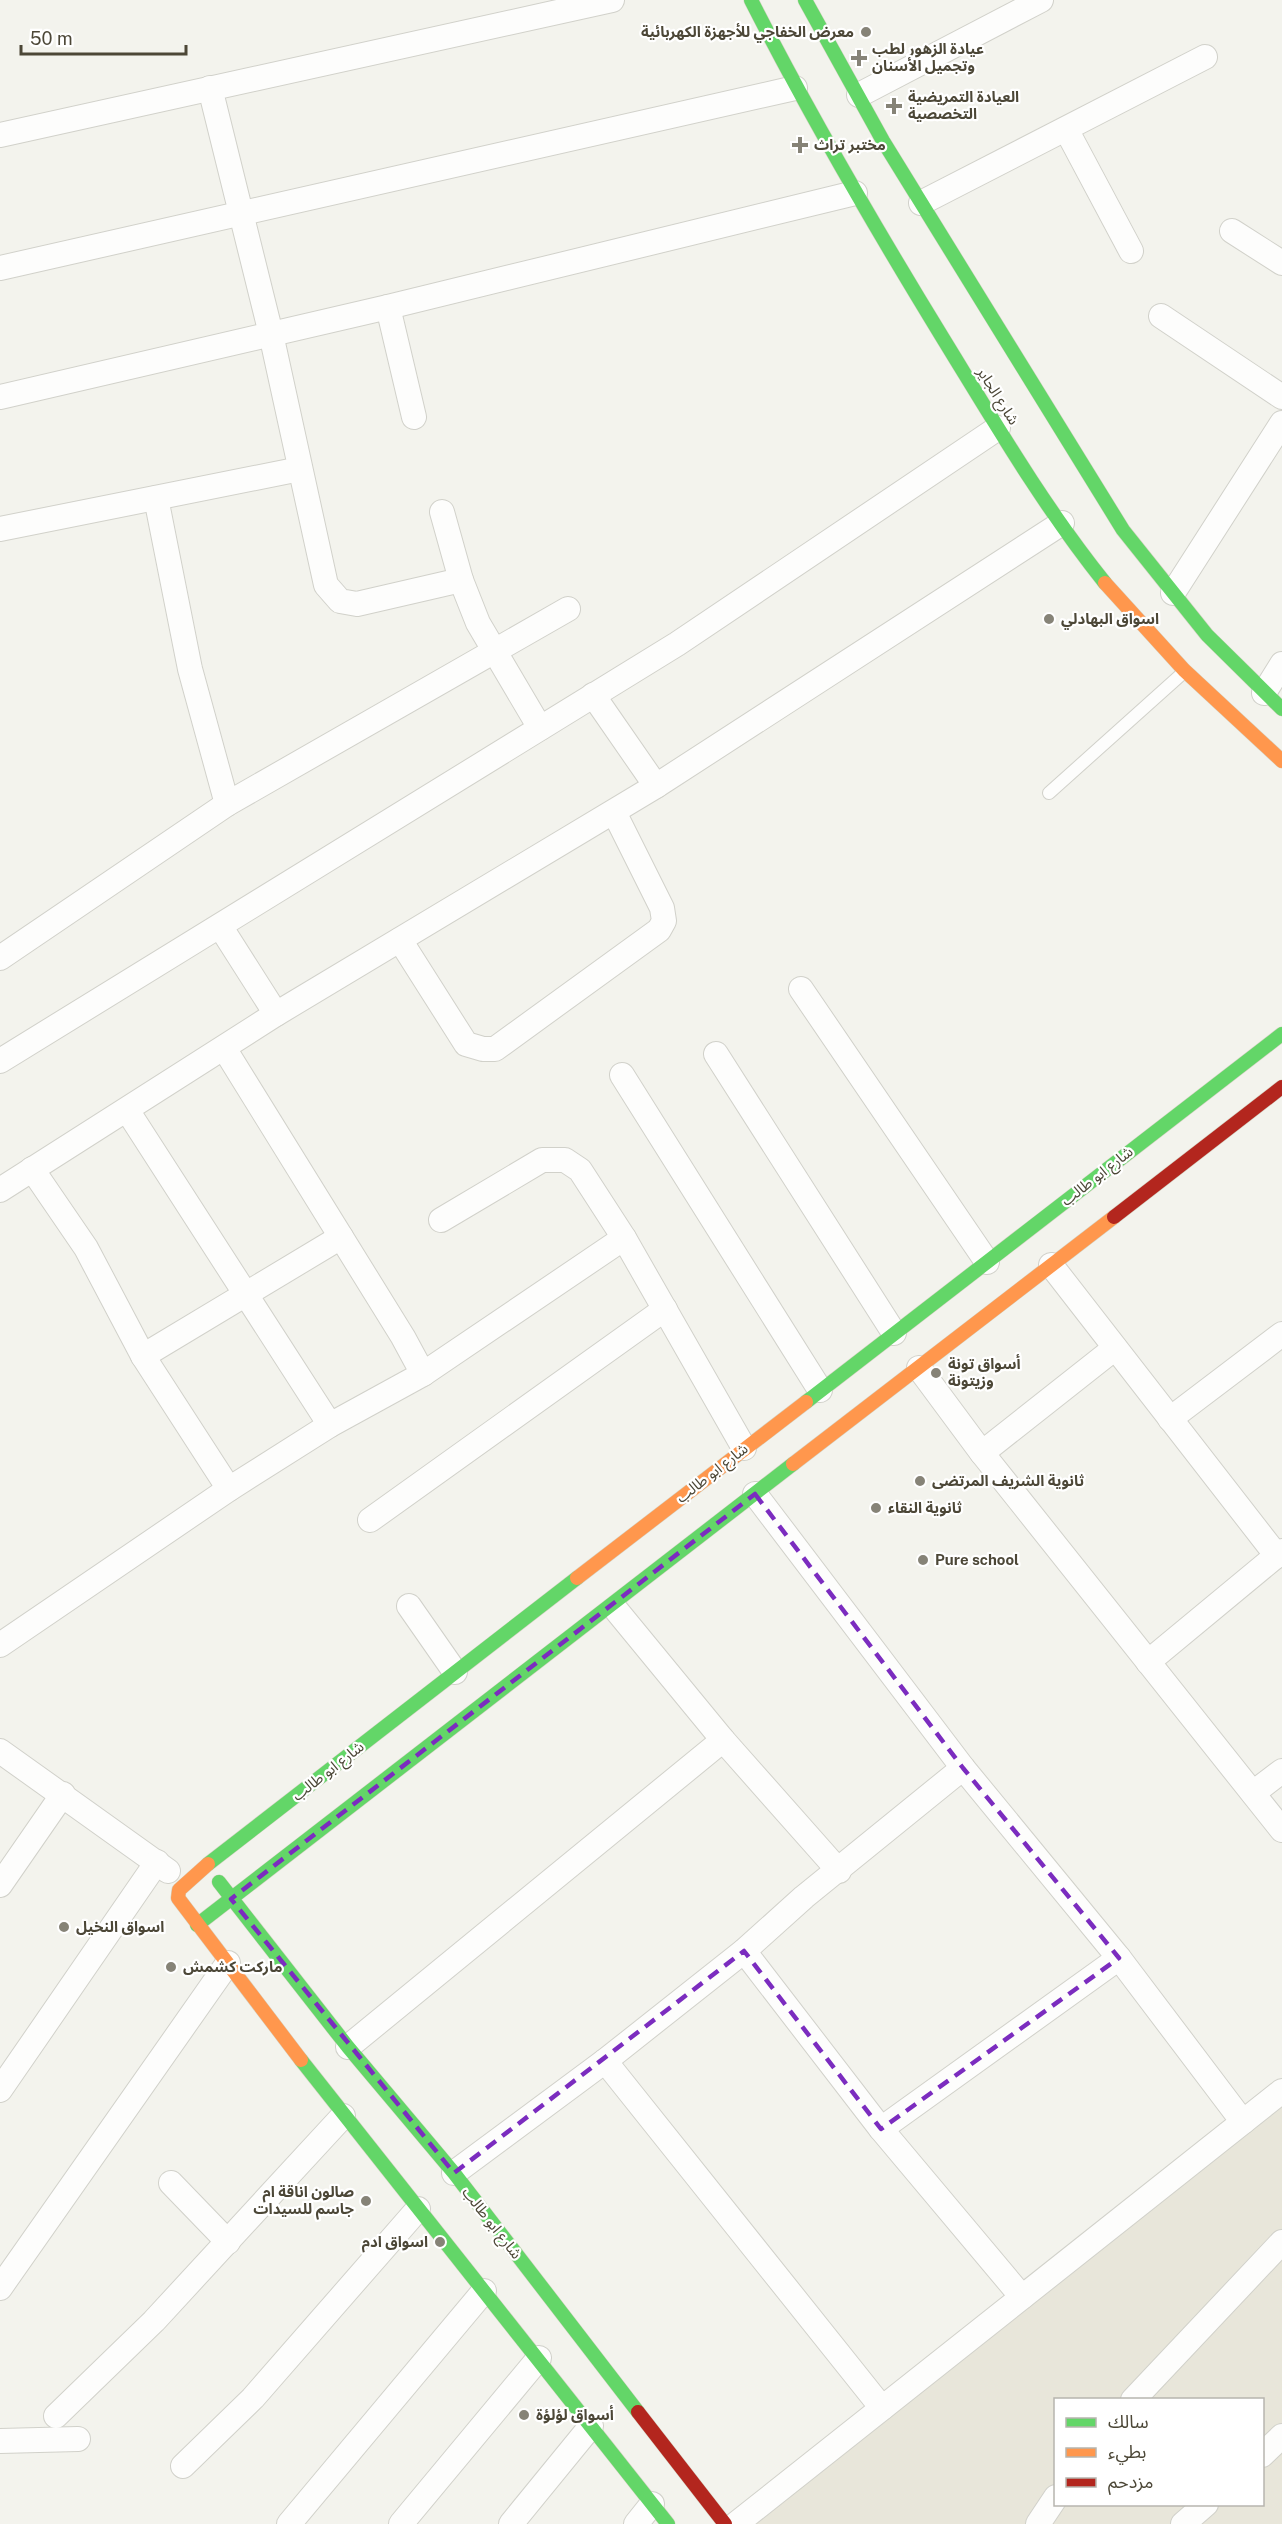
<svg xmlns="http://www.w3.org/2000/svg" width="1282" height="2524" font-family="'Public Sans','Noto Sans Arabic',sans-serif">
  <rect width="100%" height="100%" fill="#f3f3ed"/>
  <path fill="#e8e6da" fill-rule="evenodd" d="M1282,2091V2524H736ZM1056,2400H1262V2504H1056Z"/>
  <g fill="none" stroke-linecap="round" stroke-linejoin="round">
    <g stroke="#d1d1ca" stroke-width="14">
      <path id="lane" d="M1049,793L1184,672"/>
    </g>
    <g stroke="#d1d1ca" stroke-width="26">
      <g id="street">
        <path d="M210,88L271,334L326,585L340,601L357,604L461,580"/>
        <path d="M859,95L1041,0"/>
        <path d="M1066,129L1131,251"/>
        <path d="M0,135L612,0"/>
        <path d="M921,203L1205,57"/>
        <path d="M1232,231L1282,263"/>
        <path d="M0,268L795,88"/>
        <path d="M388,307L414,417"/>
        <path d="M1161,316L1282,397"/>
        <path d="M0,397L388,307L855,193"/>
        <path d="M156,498L190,669L227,804"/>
        <path d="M442,512L461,580L478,623L540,728"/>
        <path d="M0,529L300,469"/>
        <path d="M1173,593L1282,423"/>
        <path d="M1264,693L1282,664"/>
        <path d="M593,695L656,786"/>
        <path d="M220,926L276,1014"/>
        <path d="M400,940L466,1044L483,1049H495L659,930L664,921L662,908L614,812"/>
        <path d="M0,958L227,804L568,609"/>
        <path d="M801,989L987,1262"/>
        <path d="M716,1054L894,1333"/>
        <path d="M0,1061L677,644L998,428"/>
        <path d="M622,1075L820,1390"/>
        <path d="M127,1110L330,1425"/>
        <path d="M32,1169L86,1248L143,1356L229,1489"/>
        <path d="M0,1190L276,1014L656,786L1062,523"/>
        <path d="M441,1220L542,1160H565L580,1170L624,1238L744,1448"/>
        <path d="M1051,1265L1277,1556"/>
        <path d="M143,1356L341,1237"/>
        <path d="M919,1368L982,1453L1282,1830"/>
        <path d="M423,1374L624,1238"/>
        <path d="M1170,1419L1282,1334"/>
        <path d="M982,1453L1115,1348"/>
        <path d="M755,1494L963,1768L1119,1958L1243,2122"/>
        <path d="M370,1520L665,1309"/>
        <path d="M409,1606L455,1672"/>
        <path d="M617,1611L723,1740L839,1871"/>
        <path d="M0,1645L229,1489L330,1425L423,1374L403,1337L224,1048"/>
        <path d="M1148,1662L1282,1551"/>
        <path d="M0,1751L168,1871"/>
        <path d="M1253,1793L1282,1771"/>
        <path d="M0,1885L63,1794"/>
        <path d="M744,1951L881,2129L1022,2297"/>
        <path d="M348,2047L723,1740"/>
        <path d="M605,2061L882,2408"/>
        <path d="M0,2090L157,1862"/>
        <path d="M881,2129L1119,1958"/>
        <path d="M454,2173L605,2061L744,1951L804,1897L963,1768"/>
        <path d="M171,2183L228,2242"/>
        <path d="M0,2288L228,1963"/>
        <path d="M1133,2400L1282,2242"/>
        <path d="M56,2416L154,2321L343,2116"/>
        <path d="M0,2441L78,2439"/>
        <path d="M1262,2455L1282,2436"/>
        <path d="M183,2466L253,2398L418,2209"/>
        <path d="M289,2524L484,2291"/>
        <path d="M401,2524L539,2358"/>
        <path d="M511,2524L591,2426"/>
        <path d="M636,2524L652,2504"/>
        <path d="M736,2524L1282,2091"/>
        <path d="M1038,2524L1056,2497"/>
        <path d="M1183,2524L1206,2504"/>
      </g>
    </g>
    <g stroke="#d4d2c3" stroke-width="15">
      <g id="fast">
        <path d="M751,0C810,116 876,229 944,340C995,423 1044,507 1105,583"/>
        <path d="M805,0L883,141L1123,530L1207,635L1282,709"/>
        <path d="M806,1402L1282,1034"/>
        <path d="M208,1864L577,1578"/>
        <path d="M219,1882L348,2047L454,2173L638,2412"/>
        <path d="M197,1925L793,1464"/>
        <path d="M301,2060L668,2524"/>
      </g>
    </g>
    <g stroke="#d4d2c3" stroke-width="15">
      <g id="slow">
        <path d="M1105,583L1184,670L1282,761"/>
        <path d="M793,1464L1114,1217"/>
        <path d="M577,1578L806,1402"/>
        <path d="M208,1864L179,1890L178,1898L301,2060"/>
      </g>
    </g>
    <g stroke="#d4d2c3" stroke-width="15">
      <g id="jam">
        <path d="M1114,1217L1282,1087"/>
        <path d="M638,2412L725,2524"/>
      </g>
    </g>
    <use href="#lane" stroke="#fdfdfc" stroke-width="12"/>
    <use href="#street" stroke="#fdfdfc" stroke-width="24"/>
    <use href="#fast" stroke="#63d668" stroke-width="14"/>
    <use href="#slow" stroke="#ff974d" stroke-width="14"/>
    <use href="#jam" stroke="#b3261e" stroke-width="14"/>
  </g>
  <path fill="none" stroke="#7b2cbf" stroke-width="4.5" stroke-dasharray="12 8" stroke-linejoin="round" d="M755,1494L963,1768L1119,1958L881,2129L744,1951L454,2173L231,1899Z"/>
  <g fill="#868377" stroke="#fff" stroke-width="2">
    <circle cx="866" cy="32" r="6"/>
    <path d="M856 49h6v6h6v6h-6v6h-6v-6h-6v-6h6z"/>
    <path d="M891 97h6v6h6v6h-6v6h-6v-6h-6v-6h6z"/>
    <path d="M797 136h6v6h6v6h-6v6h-6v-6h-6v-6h6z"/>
    <circle cx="1049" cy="619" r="6"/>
    <circle cx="936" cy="1373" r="6"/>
    <circle cx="920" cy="1481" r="6"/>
    <circle cx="876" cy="1508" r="6"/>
    <circle cx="923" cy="1560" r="6"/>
    <circle cx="64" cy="1927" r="6"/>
    <circle cx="171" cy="1967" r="6"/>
    <circle cx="366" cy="2201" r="6"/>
    <circle cx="440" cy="2242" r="6"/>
    <circle cx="524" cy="2415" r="6"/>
  </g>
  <g text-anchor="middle" stroke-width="4.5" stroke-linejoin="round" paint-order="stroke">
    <g font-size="15" font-weight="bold" fill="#4c4737" stroke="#fff" text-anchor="start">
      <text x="854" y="37" text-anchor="end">معرض الخفاجي للأجهزة الكهربائية</text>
      <text x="872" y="54">عيادة الزهور لطب<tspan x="872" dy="17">وتجميل الأسنان</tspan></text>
      <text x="908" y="102">العيادة التمريضية<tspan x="908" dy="17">التخصصية</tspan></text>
      <text x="814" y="150">مختبر تراث</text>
      <text x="1061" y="624">اسواق البهادلي</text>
      <text x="948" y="1369">أسواق تونة<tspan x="948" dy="17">وزيتونة</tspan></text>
      <text x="932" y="1486">ثانوية الشريف المرتضى</text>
      <text x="888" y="1513">ثانوية النقاء</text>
      <text x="935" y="1565">Pure school</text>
      <text x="76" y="1932">اسواق النخيل</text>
      <text x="183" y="1972">ماركت كشمش</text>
      <text x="354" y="2197" text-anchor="end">صالون اناقة ام<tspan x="354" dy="17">جاسم للسيدات</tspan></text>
      <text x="428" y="2247" text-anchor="end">اسواق ادم</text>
      <text x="536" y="2420">أسواق لؤلؤة</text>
    </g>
    <g font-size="15" fill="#4c4737" stroke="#fff">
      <text transform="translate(998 396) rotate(58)" y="5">شارع الجاير</text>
      <text transform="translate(1097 1176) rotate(-38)" y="5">شارع ابو طالب</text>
      <text transform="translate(712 1473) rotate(-38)" y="5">شارع ابو طالب</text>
      <text transform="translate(328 1771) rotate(-38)" y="5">شارع ابو طالب</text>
      <text transform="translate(492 2223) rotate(52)" y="5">شارع ابو طالب</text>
    </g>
  </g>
  <rect x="1054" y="2398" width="210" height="108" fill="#ffffff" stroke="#b7b5af" stroke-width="1.5"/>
  <rect x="1066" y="2418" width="30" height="9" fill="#63d668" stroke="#b7b5af" stroke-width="1.5"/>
  <text x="1108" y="2428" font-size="18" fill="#4c4737">سالك</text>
  <rect x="1066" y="2448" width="30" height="9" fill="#ff974d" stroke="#b7b5af" stroke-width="1.5"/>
  <text x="1108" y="2458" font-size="18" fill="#4c4737">بطيء</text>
  <rect x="1066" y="2478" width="30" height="9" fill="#b3261e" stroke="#b7b5af" stroke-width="1.5"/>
  <text x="1108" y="2488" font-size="18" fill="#4c4737">مزدحم</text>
  <path d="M21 45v9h165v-9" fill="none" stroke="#4c4737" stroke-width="3"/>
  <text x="30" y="45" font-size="18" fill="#4c4737" stroke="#ffffff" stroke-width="4.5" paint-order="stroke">50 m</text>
</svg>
